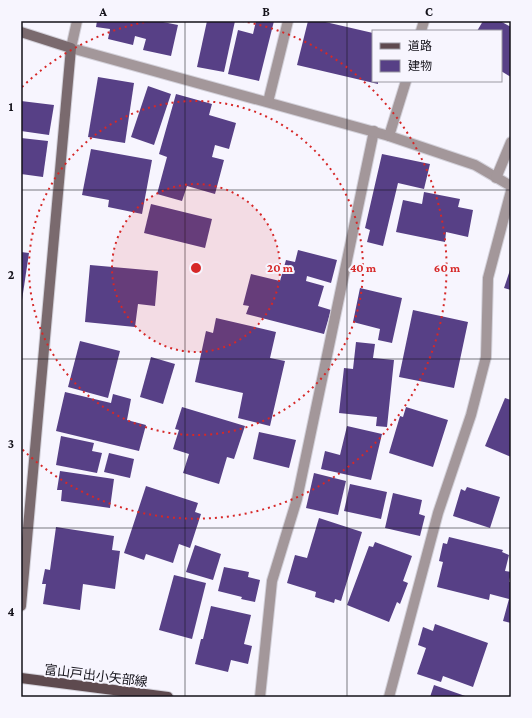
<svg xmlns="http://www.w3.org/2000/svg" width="532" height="718" font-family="'Crimson Pro','Noto Sans JP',serif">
  <rect width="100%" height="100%" fill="#f7f5fe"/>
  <g fill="#574086">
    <path d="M97,21H158L178,25L171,56L143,50L146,39L135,36L133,45L108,39L110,29L96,27Z"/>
    <path d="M207,21H235L224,72L197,67Z"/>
    <path d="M256,21H274L259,81L228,74L238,30L253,34Z"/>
    <path d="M308,21H321L373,33V81H378V84L297,65Z"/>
    <path d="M483,21H500L511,27V77L501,71V31H477Z"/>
    <path d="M98,77L134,83L125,143L88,137Z"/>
    <path d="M148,86L171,94L154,145L131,137Z"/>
    <path d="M176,94L212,104L209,115L236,123L229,149L215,145L212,157L224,160L215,194L187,186L182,201L157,194L167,157L159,154Z"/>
    <path d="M21,101L54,105L49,135L21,131Z"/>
    <path d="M21,138L48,141L43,177L21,174Z"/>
    <path d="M91,149L152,160L142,214L108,207L109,200L82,195Z"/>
    <path d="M382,154L430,164L424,189L398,183L383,246L367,242L370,230L365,228Z"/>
    <path d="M424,192L460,199L458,207L473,210L468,237L446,232L445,242L396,232L403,200L422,204Z"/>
    <path d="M151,204L212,219L205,248L144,233Z"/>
    <path d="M298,250L337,260L331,283L307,276L306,281L324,286L318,306L331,310L324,334L246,314L249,306L243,305L251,274L280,281L286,260L295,262Z"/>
    <path d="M21,252L29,253L22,300H21Z"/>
    <path d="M90,265L158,271L155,306L138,304L135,327L85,322Z"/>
    <path d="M511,267V290L504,288Z"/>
    <path d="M360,288L402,298L392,343L378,340L380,329L353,322Z"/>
    <path d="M413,310L468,322L454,388L399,377Z"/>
    <path d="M216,318L276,332L270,358L285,361L270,426L238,418L243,393L195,382L206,331L213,333Z"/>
    <path d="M80,341L120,351L108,398L68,387Z"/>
    <path d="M356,342L375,344L373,358L394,360L387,427L376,426L377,417L339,413L344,368L353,369Z"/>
    <path d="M151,357L175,364L163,404L140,397Z"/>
    <path d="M65,392L111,403L113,394L131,399L127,420L146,425L139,451L56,431Z"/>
    <path d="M505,398L511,400V457L485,446Z"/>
    <path d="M182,407L245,426L234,459L227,457L219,484L183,473L189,454L173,449L179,430L175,429Z"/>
    <path d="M406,407L448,420L433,467L389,453L400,416L403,417Z"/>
    <path d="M347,426L382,434L371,480L321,469L325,451L340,455Z"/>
    <path d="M259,432L296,440L289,468L253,459Z"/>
    <path d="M61,436L94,443L92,451L102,453L97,473L56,465Z"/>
    <path d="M109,453L134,459L130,478L104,472Z"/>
    <path d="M60,471L114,479L110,508L61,501L62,490H57Z"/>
    <path d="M314,473L346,481L338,515L306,508Z"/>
    <path d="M350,484L387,492L381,519L344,511Z"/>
    <path d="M146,486L198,503L195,512L201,514L190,548L179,544L173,563L146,554L144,560L124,553Z"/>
    <path d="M467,487L500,497L490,528L453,516L461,489L465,491Z"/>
    <path d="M393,493L422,500L419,514L425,516L420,536L385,528Z"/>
    <path d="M319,518L362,532L341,601L335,599L334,603L315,597L316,592L287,583L295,555L307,558Z"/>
    <path d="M56,527L114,536L112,550L120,551L115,589L83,584L80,610L43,604L46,584H42L45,569L50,570Z"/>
    <path d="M449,537L503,550L502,552L509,555L505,571L511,572L509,582H511V623L503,621L509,599L490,594L489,600L437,587L443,562L439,561L443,543L447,544Z"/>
    <path d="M375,542L412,556L403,581L408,583L400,604L397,602L389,622L347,605L369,546L373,547Z"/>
    <path d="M195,545L221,554L213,580L186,572Z"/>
    <path d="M224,567L249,572L248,577L260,580L255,602L241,599L242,597L218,591Z"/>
    <path d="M174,575L206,583L192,639L159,630Z"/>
    <path d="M211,606L251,615L244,644L252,646L248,664L231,660L228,672L195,664L201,639H203Z"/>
    <path d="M435,624L488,643L473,687L443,676L441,682L417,674L426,648L418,645L423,627L433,631Z"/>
    <path d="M434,685L468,697H430Z"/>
  </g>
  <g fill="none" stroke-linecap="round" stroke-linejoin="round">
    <g stroke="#d3d1da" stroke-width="12">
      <g id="lane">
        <path d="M260,697L272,581L297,499L374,131"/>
        <path d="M389,697L438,513L471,415L486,357L488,278L511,191"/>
      </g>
    </g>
    <g stroke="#d3d1da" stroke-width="12">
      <g id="street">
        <path d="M77,21L71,48L389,136L475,165L511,186"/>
        <path d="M421,31L424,21"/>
        <path d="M268,102L288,21"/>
        <path d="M389,136L406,81"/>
        <path d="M496,178L511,142"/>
      </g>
    </g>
    <g stroke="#d3d1da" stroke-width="12">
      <path id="secondary" d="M21,32L71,48L21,606"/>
    </g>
    <g stroke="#d3d1da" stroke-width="12">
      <path id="primary" d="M21,678L168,697"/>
    </g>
    <use href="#lane" stroke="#a3979a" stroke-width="10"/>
    <use href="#street" stroke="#a3979a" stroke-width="10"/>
    <use href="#secondary" stroke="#7a6a6e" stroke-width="10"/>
    <use href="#primary" stroke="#5e4a4f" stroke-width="10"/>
  </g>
  <path fill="none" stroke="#14121a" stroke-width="1" stroke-opacity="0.55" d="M185,21V697M347,21V697M21,190H511M21,359H511M21,528H511"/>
  <circle cx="196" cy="268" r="84" fill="#d62828" fill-opacity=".12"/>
  <g fill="none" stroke="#d62828" stroke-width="2" stroke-dasharray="2 4">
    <circle cx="196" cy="268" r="84"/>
    <circle cx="196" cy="268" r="167"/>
    <path d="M22 87A251 251 0 0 1 150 21M242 21A251 251 0 1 1 22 449"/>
  </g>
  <g text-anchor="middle" stroke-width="4" stroke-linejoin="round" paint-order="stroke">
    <g font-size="13" fill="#14121a" stroke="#f7f5fe">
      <text transform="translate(96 675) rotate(7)" y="5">富山戸出小矢部線</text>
    </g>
  </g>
  <circle cx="196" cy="268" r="6" fill="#d62828" stroke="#f7f5fe" stroke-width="2"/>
  <g font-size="12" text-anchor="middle" font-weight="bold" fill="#d62828" stroke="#f7f5fe" stroke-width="4" stroke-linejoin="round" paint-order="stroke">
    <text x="280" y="272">20 m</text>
    <text x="363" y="272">40 m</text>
    <text x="447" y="272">60 m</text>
  </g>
  <rect width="532" height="718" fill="none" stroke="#f7f5fe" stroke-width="44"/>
  <rect x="372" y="30" width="130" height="52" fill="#f7f5fe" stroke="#9c9aa3"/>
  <rect x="380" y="43" width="20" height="6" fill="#5e4a4f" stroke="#9c9aa3"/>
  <text x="408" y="50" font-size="12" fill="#14121a">道路</text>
  <rect x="380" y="60" width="20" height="12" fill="#574086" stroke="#9c9aa3"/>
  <text x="408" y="70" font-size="12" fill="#14121a">建物</text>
  <rect x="22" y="22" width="488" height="674" fill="none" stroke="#14121a" stroke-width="1.5"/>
  <g font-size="13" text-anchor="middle" font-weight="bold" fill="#14121a">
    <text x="103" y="16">A</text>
    <text x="266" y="16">B</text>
    <text x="429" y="16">C</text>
    <text x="11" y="111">1</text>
    <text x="11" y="279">2</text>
    <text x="11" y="448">3</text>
    <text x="11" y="616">4</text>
  </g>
</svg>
